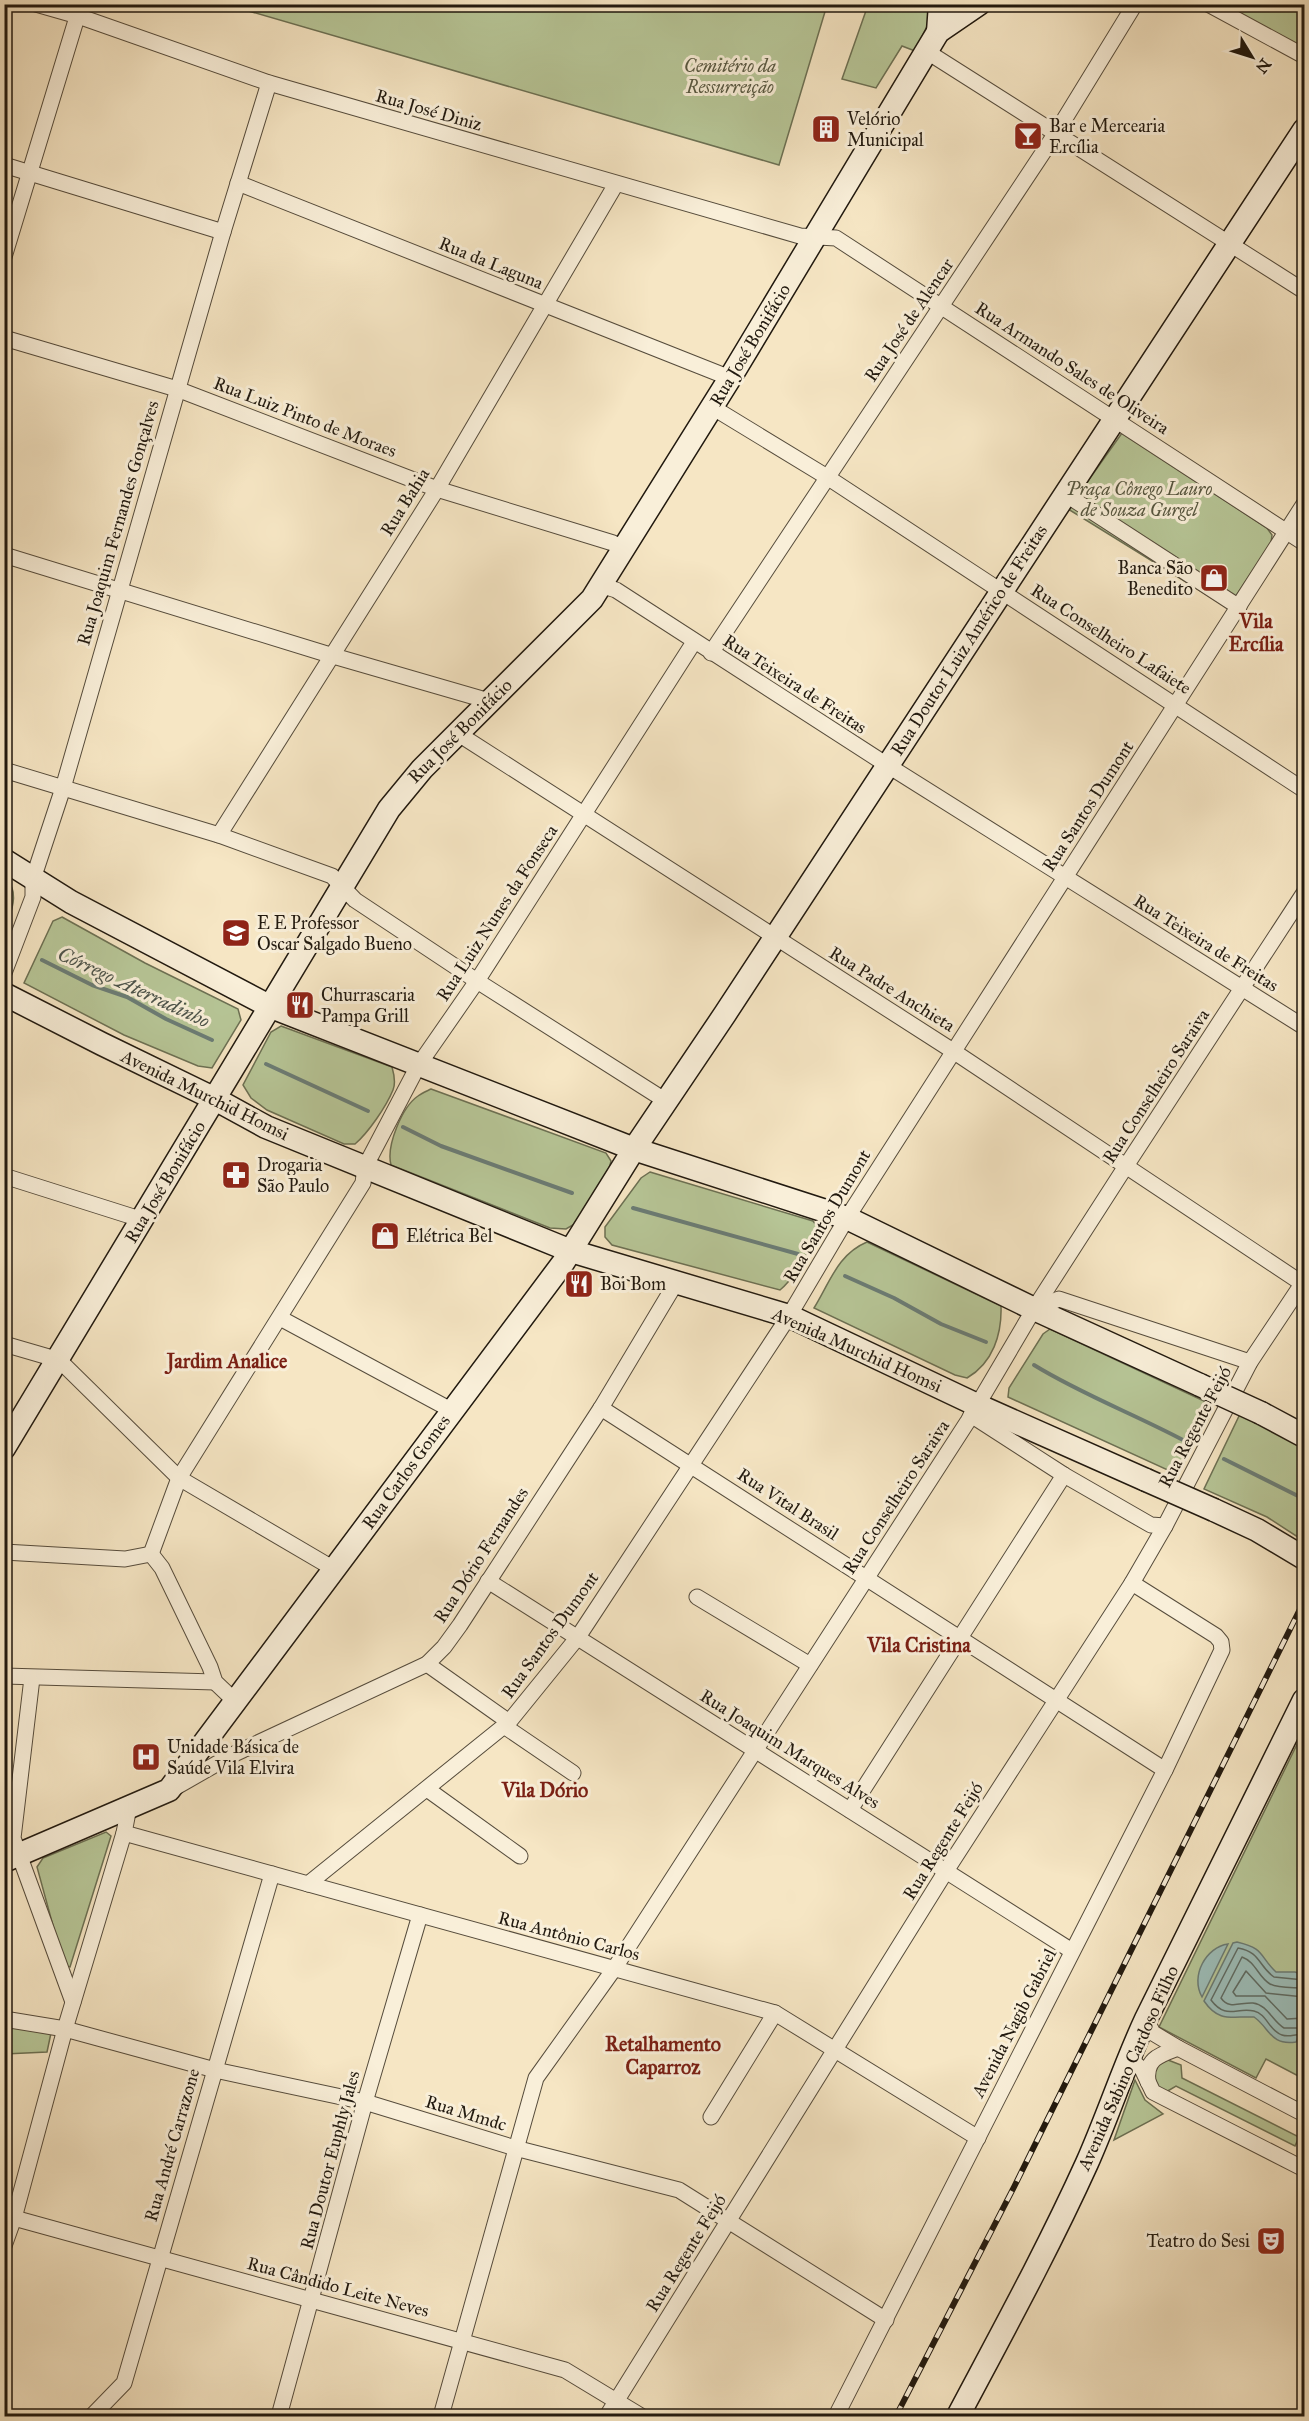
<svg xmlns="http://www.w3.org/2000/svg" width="1309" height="2421" font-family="'IM FELL Great Primer',serif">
  <rect width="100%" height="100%" fill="#f6e6c4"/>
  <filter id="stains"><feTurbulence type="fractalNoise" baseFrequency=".00333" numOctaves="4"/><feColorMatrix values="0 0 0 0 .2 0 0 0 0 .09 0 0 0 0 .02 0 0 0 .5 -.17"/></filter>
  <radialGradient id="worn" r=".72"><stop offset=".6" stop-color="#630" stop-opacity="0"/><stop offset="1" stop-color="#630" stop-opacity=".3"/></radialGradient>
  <g fill="#b7c697" stroke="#6c7053" stroke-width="1.5">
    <path d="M1225,4L1304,5V50L1224,8Z"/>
    <path d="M228,5H827L779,165Z"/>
    <path d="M868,5H931L929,22L915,51L902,46L876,88L842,79Z"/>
    <path d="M1122,433L1267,528L1272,535L1271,543L1228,608L1068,509Z"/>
    <path d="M5,879C22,891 9,916 5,933Z"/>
    <path d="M62,917L145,963L238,1009L241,1020L212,1068L198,1066L124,1035L24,983L53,921Z"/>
    <path d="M281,1026L392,1067C394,1074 396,1083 393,1090C386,1107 368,1133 355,1144H344L267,1110L251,1098L243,1085L271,1032Z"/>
    <path d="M431,1089L606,1153L611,1161L609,1169L578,1222L566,1229L550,1228L391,1165C386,1146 402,1107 418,1096C422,1093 427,1091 431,1089Z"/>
    <path d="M650,1172L813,1221L819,1229C810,1249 797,1276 780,1290L612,1245L605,1237V1227L641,1178Z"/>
    <path d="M867,1242L1001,1306C1002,1334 993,1363 967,1378L955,1375L814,1308C830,1282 838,1254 867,1242Z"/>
    <path d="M1050,1329L1204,1401L1209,1418L1181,1468L1172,1472L1008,1397L1009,1388L1043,1334Z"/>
    <path d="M1240,1414L1304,1443V1541L1267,1517L1204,1489Z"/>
    <path d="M1304,1730V2079L1266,2059L1256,2078L1159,2027Z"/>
    <path d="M106,1832L111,1836L70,1967L64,1966L37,1867L43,1858Z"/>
    <path d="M4,2025L51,2033L47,2052L5,2054Z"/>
    <path d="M1168,2060L1181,2065L1182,2078L1299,2137L1295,2146L1176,2086L1166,2092L1154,2083L1155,2068L1163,2061Z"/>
    <path d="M1135,2080L1145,2100L1163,2114L1114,2140Z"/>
  </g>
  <g fill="#9dbeb9" stroke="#6b7c75" stroke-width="1.5">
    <path d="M1237,1942C1266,1949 1258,1955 1276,1972H1295L1304,1975V2026L1296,2042C1270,2046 1270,2028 1254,2017C1232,2016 1219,2023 1204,2001L1233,1943Z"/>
    <path d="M1228,1944L1202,1997C1190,1976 1206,1947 1228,1944Z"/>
  </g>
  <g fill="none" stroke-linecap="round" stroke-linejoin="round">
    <g stroke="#5f6c64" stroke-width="1.5">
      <path d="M1304,1980L1274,1977C1258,1966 1261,1952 1238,1948L1211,2000C1226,2020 1236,2007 1254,2011C1267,2014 1269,2031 1282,2035C1290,2038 1296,2033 1304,2035"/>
      <path d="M1304,1988C1294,1987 1279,1989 1270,1984C1258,1977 1256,1962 1242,1957L1221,1998C1229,2010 1241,2002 1253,2003C1268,2005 1272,2021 1284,2028H1304"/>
      <path d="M1304,1997L1266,1993L1246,1971L1233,1992L1236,1996H1265L1287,2019L1304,2018"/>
    </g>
    <g stroke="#6b7c75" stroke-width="4">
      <path d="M42,960L92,985L127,997L166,1019L212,1040"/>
      <path d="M266,1064L368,1111"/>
      <path d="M403,1127L441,1146L572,1193"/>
      <path d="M633,1208L798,1254"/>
      <path d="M845,1276L894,1298L941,1324L986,1342"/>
      <path d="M1034,1365C1081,1394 1134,1414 1183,1440"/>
      <path d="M1224,1459L1304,1499"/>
    </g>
    <g stroke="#564c3c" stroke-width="17">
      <g id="street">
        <path d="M36,4L78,16L269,83L800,236L836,238L1304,543"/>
        <path d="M1208,4L1304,56"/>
        <path d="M926,51L1304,291"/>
        <path d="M4,165L223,232"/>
        <path d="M238,183L730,378"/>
        <path d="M4,257L81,4"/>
        <path d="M4,338L177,389L437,489L613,543L624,548"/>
        <path d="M712,407L827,477L1304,790"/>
        <path d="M1065,494L1239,607"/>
        <path d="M4,555L330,655L489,701"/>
        <path d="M600,585L616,590L887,765L1304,1027"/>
        <path d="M711,653L1056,133L1135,4"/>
        <path d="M457,733L953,1051L1303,1284"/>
        <path d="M4,770L219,835L332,876L355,900L477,981L666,1101"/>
        <path d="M219,835L437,489L616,184"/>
        <path d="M4,973L33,897V879L63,788L223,232L269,83"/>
        <path d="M4,1176L143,1220"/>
        <path d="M1035,1309L1059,1299L1250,1362"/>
        <path d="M280,1318L451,1410"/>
        <path d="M4,1344L59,1360L179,1478L334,1569"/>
        <path d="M601,1408L1165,1770"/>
        <path d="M971,1415L1064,1475L1151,1525L1165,1526"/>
        <path d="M4,1552L125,1559L151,1554"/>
        <path d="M151,1554L179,1478L363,1183L365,1167L418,1066L477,981L694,642"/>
        <path d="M151,1554L162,1568L210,1667L215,1682L236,1702"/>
        <path d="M488,1581L1072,1951"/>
        <path d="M697,1597L810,1665"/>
        <path d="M427,1664L509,1722"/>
        <path d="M4,1676L215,1682"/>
        <path d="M32,1678L13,1838L73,2002"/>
        <path d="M504,1726L573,1773"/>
        <path d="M176,1787L232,1755L427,1664L444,1647L460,1625L601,1408L677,1281"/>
        <path d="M427,1789L520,1856"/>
        <path d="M850,1810L1064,1475"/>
        <path d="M124,1833L775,2013L978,2138"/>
        <path d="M308,1884L509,1722L578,1637L789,1316L847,1218L1304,504"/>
        <path d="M4,2019L65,2029L215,2070L365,2102L515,2148L679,2190L886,2320"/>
        <path d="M1146,2019L1153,2033L1178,2048L1304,2114"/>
        <path d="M1124,2067L1137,2065L1142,2069L1153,2092L1304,2169"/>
        <path d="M1148,2082C1145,2059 1159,2055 1178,2048"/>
        <path d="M711,2117L775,2013"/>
        <path d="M14,2218L565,2370L641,2416"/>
        <path d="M4,2246L14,2218L65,2029L124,1833L129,1807"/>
        <path d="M92,2416L124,2383L272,1874"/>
        <path d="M279,2416L365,2102L420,1915"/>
        <path d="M441,2416L536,2078L614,1969L968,1421L1034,1309L1126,1166L1304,893"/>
        <path d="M607,2416L946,1871L1132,1583L1165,1526L1250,1362L1304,1281"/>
        <path d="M836,2416L1165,1770L1222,1650L1221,1642L1216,1636L1132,1583"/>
      </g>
    </g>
    <g stroke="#21190f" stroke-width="25">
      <g id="secondary">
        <path d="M938,32L940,4"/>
        <path d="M4,860L71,902L269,1006L634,1149L847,1218L1034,1309L1200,1385"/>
        <path d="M4,994L102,1044L215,1099L266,1127L571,1251L789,1316L977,1405L1146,1480"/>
        <path d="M1261,1413L1304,1436"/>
        <path d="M4,1448L389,809L422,769L592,599L730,378L938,32L979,4"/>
        <path d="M1214,1510L1257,1530L1304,1558"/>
        <path d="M4,1861L169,1790L563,1263L634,1149L725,1014L1304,130"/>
        <path d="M958,2416C1002,2333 1048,2249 1087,2163C1108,2116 1124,2066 1146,2019L1304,1700"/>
      </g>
    </g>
    <use href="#street" stroke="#f9efd9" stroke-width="15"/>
    <use href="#secondary" stroke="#f9efd9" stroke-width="22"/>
    <g stroke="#21190f" stroke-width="6">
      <path id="rail" d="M896,2416L1014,2187L1304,1601"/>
    </g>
    <use href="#rail" stroke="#f9efd9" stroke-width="4" stroke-dasharray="11" stroke-linecap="butt"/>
    <g stroke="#21190f" stroke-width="25" stroke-linecap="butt">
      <g id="secondary-bridge">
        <path d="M1200,1385L1261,1413"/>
        <path d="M1146,1480L1214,1510"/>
      </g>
    </g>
    <use href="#secondary-bridge" stroke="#f9efd9" stroke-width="22"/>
  </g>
  <defs>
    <g id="building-square" transform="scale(1.5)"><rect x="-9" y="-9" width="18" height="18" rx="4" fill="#8f2418" stroke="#f9efd9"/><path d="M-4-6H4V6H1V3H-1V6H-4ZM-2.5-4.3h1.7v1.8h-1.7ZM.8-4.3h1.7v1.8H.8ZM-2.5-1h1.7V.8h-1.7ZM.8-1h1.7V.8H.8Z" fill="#fff"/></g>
    <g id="bar-square" transform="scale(1.5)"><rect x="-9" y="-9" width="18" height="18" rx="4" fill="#8f2418" stroke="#f9efd9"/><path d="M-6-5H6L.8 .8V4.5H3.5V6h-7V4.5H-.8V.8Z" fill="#fff"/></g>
    <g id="shop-square" transform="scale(1.5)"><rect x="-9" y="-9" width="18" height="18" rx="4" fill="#8f2418" stroke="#f9efd9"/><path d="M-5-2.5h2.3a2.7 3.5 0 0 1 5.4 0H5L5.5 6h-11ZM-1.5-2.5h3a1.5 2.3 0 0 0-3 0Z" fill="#fff"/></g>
    <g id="school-square" transform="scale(1.5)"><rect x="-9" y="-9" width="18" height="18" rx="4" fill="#8f2418" stroke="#f9efd9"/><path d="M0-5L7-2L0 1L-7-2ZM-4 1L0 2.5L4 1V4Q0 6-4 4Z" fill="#fff"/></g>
    <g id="restaurant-square" transform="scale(1.5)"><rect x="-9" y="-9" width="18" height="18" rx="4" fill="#8f2418" stroke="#f9efd9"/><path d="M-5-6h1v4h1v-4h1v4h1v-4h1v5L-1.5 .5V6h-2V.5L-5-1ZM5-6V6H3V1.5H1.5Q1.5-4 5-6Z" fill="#fff"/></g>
    <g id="pharmacy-square" transform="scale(1.5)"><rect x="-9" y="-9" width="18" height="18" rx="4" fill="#8f2418" stroke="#f9efd9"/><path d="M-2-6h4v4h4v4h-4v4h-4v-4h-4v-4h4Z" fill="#fff"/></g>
    <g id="hospital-square" transform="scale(1.5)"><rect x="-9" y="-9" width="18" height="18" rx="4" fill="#8f2418" stroke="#f9efd9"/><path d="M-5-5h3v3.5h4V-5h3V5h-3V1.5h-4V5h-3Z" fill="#fff"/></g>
    <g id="theatre-square" transform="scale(1.5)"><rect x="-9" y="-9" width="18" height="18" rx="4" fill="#8f2418" stroke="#f9efd9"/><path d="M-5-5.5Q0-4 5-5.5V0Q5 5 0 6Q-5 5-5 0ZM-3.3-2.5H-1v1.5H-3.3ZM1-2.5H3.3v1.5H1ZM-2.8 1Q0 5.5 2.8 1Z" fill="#fff"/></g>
  </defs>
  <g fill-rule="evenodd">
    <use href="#building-square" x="826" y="129"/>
    <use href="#bar-square" x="1028" y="136"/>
    <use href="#shop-square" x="1214" y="578"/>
    <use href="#school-square" x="236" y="933"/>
    <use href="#restaurant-square" x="300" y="1005"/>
    <use href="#pharmacy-square" x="236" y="1175"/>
    <use href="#shop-square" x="385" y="1236"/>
    <use href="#restaurant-square" x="579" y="1284"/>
    <use href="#hospital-square" x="146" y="1757"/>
    <use href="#theatre-square" x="1271" y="2241"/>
  </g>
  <g text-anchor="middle" stroke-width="6" stroke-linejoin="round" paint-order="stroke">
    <g font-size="18" font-style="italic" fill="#56563f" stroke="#f9efd9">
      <text x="730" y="72">Cemitério da<tspan x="730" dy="21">Ressurreição</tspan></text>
      <text x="1139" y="495">Praça Cônego Lauro<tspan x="1139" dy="21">de Souza Gurgel</tspan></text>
    </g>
    <g font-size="18" fill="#21190f" stroke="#f9efd9">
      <text transform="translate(429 110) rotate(16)" y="6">Rua José Diniz</text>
      <text transform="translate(491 263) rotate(22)" y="6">Rua da Laguna</text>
      <text transform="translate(909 320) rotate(-56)" y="6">Rua José de Alencar</text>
      <text transform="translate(750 345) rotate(-59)" y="6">Rua José Bonifácio</text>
      <text transform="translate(1072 368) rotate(33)" y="6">Rua Armando Sales de Oliveira</text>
      <text transform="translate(305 417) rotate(21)" y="6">Rua Luiz Pinto de Moraes</text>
      <text transform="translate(405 502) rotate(-58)" y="6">Rua Bahia</text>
      <text transform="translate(118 523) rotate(-74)" y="6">Rua Joaquim Fernandes Gonçalves</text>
      <text transform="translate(1111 639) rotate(33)" y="6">Rua Conselheiro Lafaiete</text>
      <text transform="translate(969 640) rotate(-57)" y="6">Rua Doutor Luiz Américo de Freitas</text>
      <text transform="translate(795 684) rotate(33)" y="6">Rua Teixeira de Freitas</text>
      <text transform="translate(460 731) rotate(-45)" y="6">Rua José Bonifácio</text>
      <text transform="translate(1088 806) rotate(-57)" y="6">Rua Santos Dumont</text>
      <text transform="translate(497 913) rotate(-57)" y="6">Rua Luiz Nunes da Fonseca</text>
      <text transform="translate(1206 943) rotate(32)" y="6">Rua Teixeira de Freitas</text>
      <text transform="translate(892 989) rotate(32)" y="6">Rua Padre Anchieta</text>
      <text transform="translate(1156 1086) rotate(-57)" y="6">Rua Conselheiro Saraiva</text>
      <text transform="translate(205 1095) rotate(26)" y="6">Avenida Murchid Homsi</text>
      <text transform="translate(165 1182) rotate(-59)" y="6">Rua José Bonifácio</text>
      <text transform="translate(827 1216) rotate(-59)" y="6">Rua Santos Dumont</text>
      <text transform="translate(857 1350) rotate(24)" y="6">Avenida Murchid Homsi</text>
      <text transform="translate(1195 1427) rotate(-62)" y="6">Rua Regente Feijó</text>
      <text transform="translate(406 1472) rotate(-54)" y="6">Rua Carlos Gomes</text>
      <text transform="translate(896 1497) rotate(-57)" y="6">Rua Conselheiro Saraiva</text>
      <text transform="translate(788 1504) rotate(33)" y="6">Rua Vital Brasil</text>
      <text transform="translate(481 1555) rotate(-57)" y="6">Rua Dório Fernandes</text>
      <text transform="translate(550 1635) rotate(-54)" y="6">Rua Santos Dumont</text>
      <text transform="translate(790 1749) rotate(32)" y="6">Rua Joaquim Marques Alves</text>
      <text transform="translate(943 1841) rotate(-58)" y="6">Rua Regente Feijó</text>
      <text transform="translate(569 1936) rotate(15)" y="6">Rua Antônio Carlos</text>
      <text transform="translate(1014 2023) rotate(-63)" y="6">Avenida Nagib Gabriel</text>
      <text transform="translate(1128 2068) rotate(-66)" y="6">Avenida Sabino Cardoso Filho</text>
      <text transform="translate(466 2113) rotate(17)" y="6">Rua Mmdc</text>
      <text transform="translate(172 2145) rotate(-74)" y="6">Rua André Carrazone</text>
      <text transform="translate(330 2160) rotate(-75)" y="6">Rua Doutor Euphly Jales</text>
      <text transform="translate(686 2253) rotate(-58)" y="6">Rua Regente Feijó</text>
      <text transform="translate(338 2287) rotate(15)" y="6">Rua Cândido Leite Neves</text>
    </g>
    <g font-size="18" fill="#21190f" stroke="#f9efd9" text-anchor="start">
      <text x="847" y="125">Velório<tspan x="847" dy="21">Municipal</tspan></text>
      <text x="1049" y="132">Bar e Mercearia<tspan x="1049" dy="21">Ercília</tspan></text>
      <text x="1193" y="574" text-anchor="end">Banca São<tspan x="1193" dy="21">Benedito</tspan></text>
      <text x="257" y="929">E E Professor<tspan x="257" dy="21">Oscar Salgado Bueno</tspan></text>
      <text x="321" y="1001">Churrascaria<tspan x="321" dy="21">Pampa Grill</tspan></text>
      <text x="257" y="1171">Drogaria<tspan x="257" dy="21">São Paulo</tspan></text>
      <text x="406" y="1242">Elétrica Bel</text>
      <text x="600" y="1290">Boi Bom</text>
      <text x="167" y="1753">Unidade Básica de<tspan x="167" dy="21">Saúde Vila Elvira</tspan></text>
      <text x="1250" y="2247" text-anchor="end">Teatro do Sesi</text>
    </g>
    <g font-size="20" font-weight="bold" fill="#7a1f14" stroke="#f9efd9">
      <text x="1256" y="628">Vila<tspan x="1256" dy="23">Ercília</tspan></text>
      <text x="227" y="1368">Jardim Analice</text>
      <text x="919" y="1652">Vila Cristina</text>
      <text x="545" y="1797">Vila Dório</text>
      <text x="663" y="2051">Retalhamento<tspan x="663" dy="23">Caparroz</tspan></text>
    </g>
    <g font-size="20" font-style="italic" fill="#4c534a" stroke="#f9efd9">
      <text transform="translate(134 987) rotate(25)" y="7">Córrego Aterradinho</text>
    </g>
  </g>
  <rect width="1309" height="2421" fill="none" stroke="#f6e6c4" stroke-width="24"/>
  <rect x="6" y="6" width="1297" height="2409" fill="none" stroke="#21190f" stroke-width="3"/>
  <rect x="12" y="12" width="1285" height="2397" fill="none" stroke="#21190f" stroke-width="1.5"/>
  <g transform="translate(1252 57) rotate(128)" stroke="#f9efd9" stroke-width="4.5" paint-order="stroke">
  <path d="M0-4.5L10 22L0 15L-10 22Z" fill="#21190f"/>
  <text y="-9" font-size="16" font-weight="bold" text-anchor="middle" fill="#21190f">N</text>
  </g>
  <rect width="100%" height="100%" filter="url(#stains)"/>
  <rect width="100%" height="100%" fill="url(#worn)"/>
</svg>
